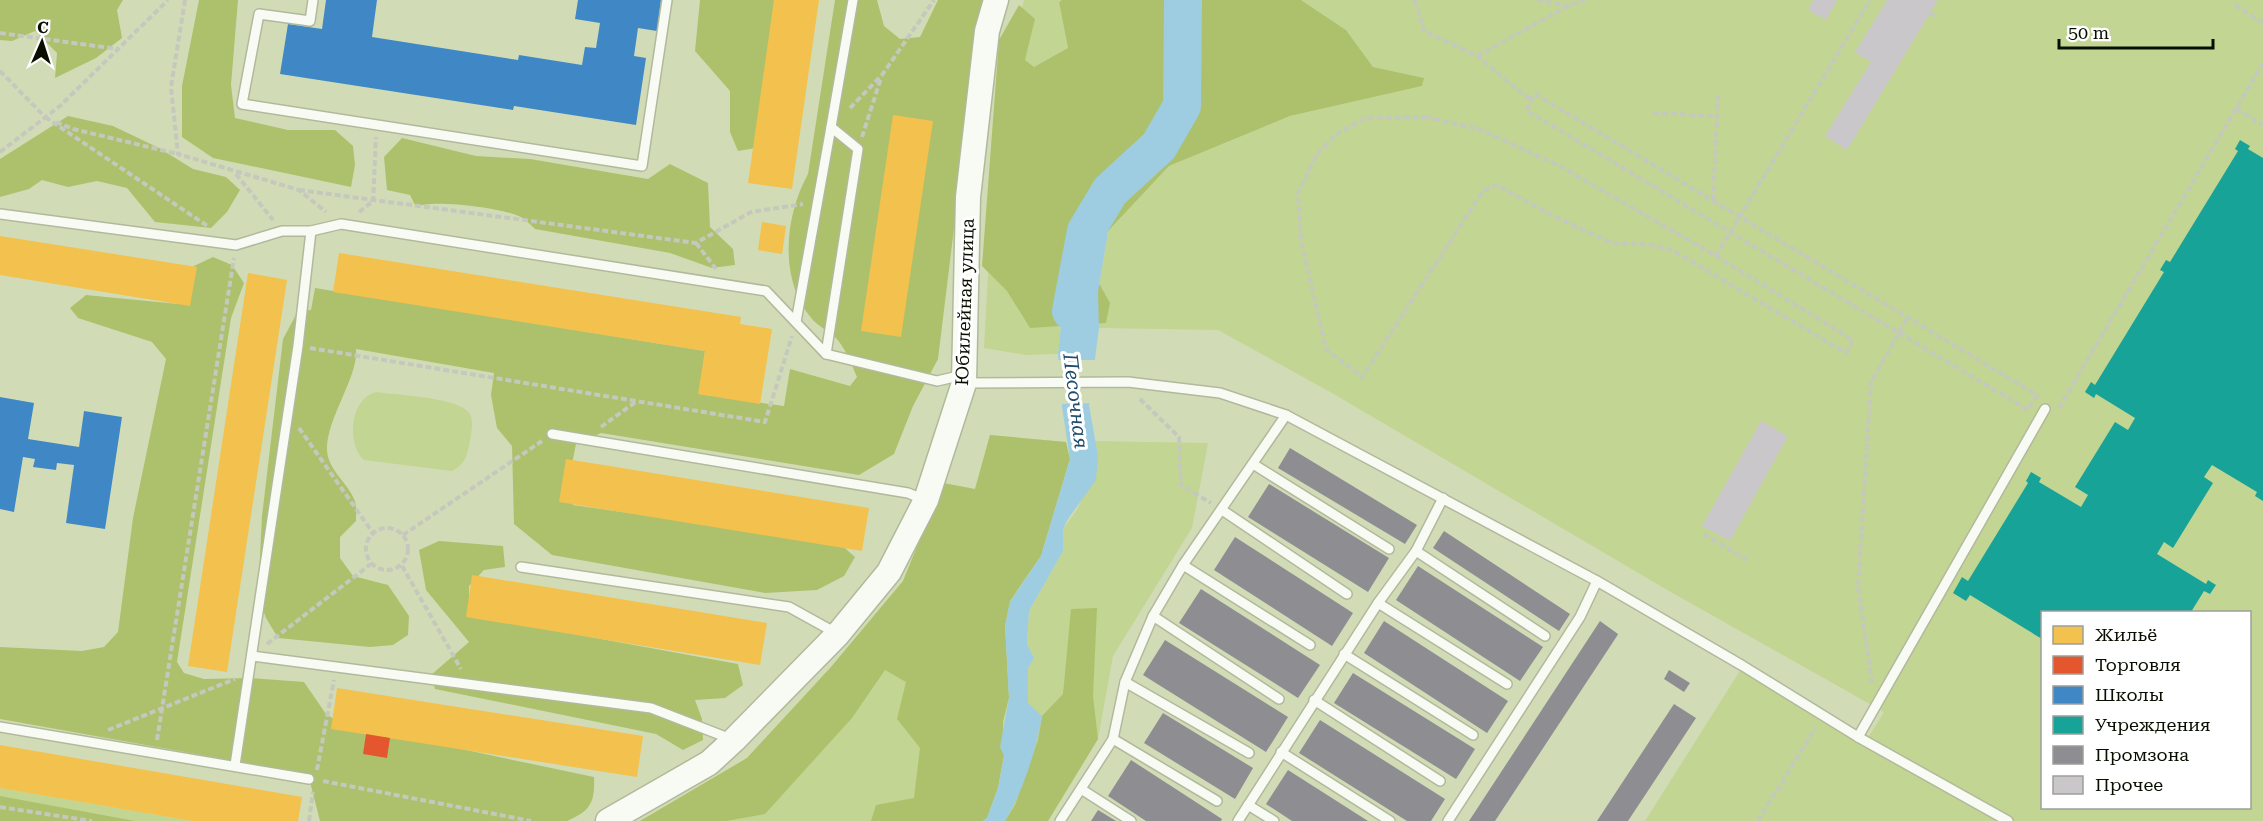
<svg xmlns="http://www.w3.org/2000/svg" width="2263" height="821" font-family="'Roboto Serif',serif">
  <rect width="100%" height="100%" fill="#d1dcb6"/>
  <g fill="#c3d592" fill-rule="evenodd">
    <path d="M1024,0H1062L1059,2L1068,48L1063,307L1058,354L1026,355L984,348L992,201L1009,56Z"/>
    <path d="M1301,0H2263V821H1645L1743,666L1793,697L1869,736L1884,712L1669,591L1332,393L1218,330L1099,328L1098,292L1108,232L1169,166L1290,116L1422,86L1423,78L1373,67L1346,30ZM2042,612H2250V808H2042Z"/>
    <path d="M376,392C396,395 460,397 470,414C474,423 471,432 470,441C467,455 466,464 452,471L364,460C346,444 350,398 376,392Z"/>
    <path d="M990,435L1066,442L1005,626L1009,698L983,821H640L747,758L831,667L903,581L943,483L975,489Z"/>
    <path d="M1095,441L1208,443L1192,528L1113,656L1098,739L1048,821H1005L1028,704V668L1034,658L1027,644L1029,611L1063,551V529L1078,508L1098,456Z"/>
    <path d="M0,788L192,821H0Z"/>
  </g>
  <g fill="#adc16c">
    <path d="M0,0H123L117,10L122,38L96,58L55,78L57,53L35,31L12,41L0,40Z"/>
    <path d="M199,0H238L231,85L235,118L288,130H335L353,146L355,165L351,187L213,158L182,137V86Z"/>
    <path d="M700,0H775L756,148L738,151L730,132V91L695,51Z"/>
    <path d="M835,0H877L884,26L900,39L920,37L938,0H982L938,359L913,406L894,454L859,475L601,433L576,444L568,484L573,505L839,543L855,557L844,576L817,590L765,593L552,555L514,524L512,446L497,428L491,395L494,373L356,349C359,376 326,419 327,450C328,470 347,482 354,499C357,505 356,515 356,521L340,537V558L353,576L388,585L409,616L408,635L393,645L370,647L278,638L266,618L258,597L262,516L283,339L298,311L311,310L315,288L705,351L699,394L784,406L790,369L850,386L857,377C851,363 845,347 834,336C827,330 818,326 812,319C778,280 785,215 808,174Z"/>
    <path d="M1062,0H1301L1346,30L1373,67L1424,78L1422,86L1290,116L1169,166L1071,271L1100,285L1110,303L1106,323L1030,328L1007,291L982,266L999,40L1019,5L1035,19L1025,60L1034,67L1068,48L1059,2Z"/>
    <path d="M68,116L113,126L159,148L193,169L226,177L240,190L227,212L211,228L155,222L127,188L97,181L68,187L42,180L29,189L0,197V159Z"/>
    <path d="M402,138L476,156L530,159L648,179L670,164L708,183L710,227L733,249L735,265L712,268L670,253L535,229C530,224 523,217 516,215C497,208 433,199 416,207L410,195L387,190L384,157Z"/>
    <path d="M213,257L232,265L244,283L231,318L177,662L184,673L204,679L251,678L304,682L326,714L342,724L594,777C595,802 591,811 567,821H320L308,774L0,719V647L82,651L104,647L118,632L133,518L166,359L152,342L78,318L70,308L86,295L178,304L194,266Z"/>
    <path d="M990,435L1066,442L1070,459L1041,556L1010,601L1005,626L1009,698L1003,721L1004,756L998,788L987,818L983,821H871L876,805L914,798L920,748L897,719L906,682L885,670L852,718L765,814L726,821H640L747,758L831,667L903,581L943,483L975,489Z"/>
    <path d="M439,541L503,546L505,567L484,570L469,586V615L738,664L743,685L725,698L695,700L702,719L703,740L683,750L656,734L435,689L431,675L469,642L426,590L419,550Z"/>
    <path d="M1097,608L1093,696L1098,739L1048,821H1005L1015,805L1038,740L1042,716L1063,694L1071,609Z"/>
    <path d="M0,796L135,821H0Z"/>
  </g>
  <path fill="#9ecce0" d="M1108,232L1098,292L1099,328L1089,405L1098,456L1096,480L1068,519L1063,529V551L1029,611L1027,644L1034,658L1028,668V703L1042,716C1036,751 1023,791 1005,821H983L987,818L998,788L1004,756L1000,747L1009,698L1005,626L1010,602L1041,556L1070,459L1062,407L1058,354L1063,307L1070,271Z"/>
  <path fill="#d1dcb6" d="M1055,360H1098L1092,403L1058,404Z"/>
  <g fill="#f2c14e">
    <path d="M774,0H819L792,189L748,183Z"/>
    <path d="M893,115L933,121L901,337L861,331Z"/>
    <path d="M762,222L786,226L782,254L758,250Z"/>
    <path d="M0,236L197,267L190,306L0,275Z"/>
    <path d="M339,253L741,317L740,324L772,329L760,404L698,394L705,351L333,292Z"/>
    <path d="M248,273L287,280L227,672L188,666Z"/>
    <path d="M566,459L869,508L862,551L559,502Z"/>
    <path d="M472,575L767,623L760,665L466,617Z"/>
    <path d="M337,688L643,736L637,777L331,729Z"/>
    <path d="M0,745L302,797L298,821H192L0,788Z"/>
  </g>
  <path fill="#e4572e" d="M366,734L390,738L387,758L363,754Z"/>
  <g fill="#3f88c5">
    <path d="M326,0H377L372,37L518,60L519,55L582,65L585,47L596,48L600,23L575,19L578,0H661L657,31L638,28L634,56L646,58L636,125L514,106L513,110L280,74L288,24L322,29Z"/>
    <path d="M0,397L34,403L28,439L79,447L84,411L122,417L105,529L66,523L74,465L57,463L56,470L33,467L35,459L23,457L14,512L0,509Z"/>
  </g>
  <path fill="#17a398" d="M2240,140L2250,146L2248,149L2263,158V501L2255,496L2257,492L2212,465L2204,477L2213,483L2173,548L2164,542L2157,554L2206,584L2208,580L2216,585L2210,594L2204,591L2191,612H2042V639L1970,595L1966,601L1953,593L1962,577L1968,581L2028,483L2026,481L2031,472L2041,478L2039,482L2081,507L2088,495L2075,487L2115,422L2128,430L2135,418L2096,394L2094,398L2085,392L2091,382L2095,385L2164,272L2160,270L2166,260L2170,262L2238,151L2235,149Z"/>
  <g fill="#8d8d92">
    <path d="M1290,448L1417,525L1405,544L1278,468Z"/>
    <path d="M1269,484L1389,558L1368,592L1248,517Z"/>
    <path d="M1444,531L1570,614L1559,631L1433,548Z"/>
    <path d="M1235,537L1353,613L1332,646L1214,570Z"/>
    <path d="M1418,566L1543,647L1520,681L1396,600Z"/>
    <path d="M1201,589L1320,665L1298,698L1179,623Z"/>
    <path d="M1384,621L1508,701L1487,733L1364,653Z"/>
    <path d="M1600,621L1618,634L1617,636L1495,821H1469Z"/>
    <path d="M1165,640L1288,717L1266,752L1143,675Z"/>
    <path d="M1669,670L1690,683L1684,692L1664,679Z"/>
    <path d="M1353,673L1475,749L1456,779L1334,703Z"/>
    <path d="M1674,704L1696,718L1628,821H1597Z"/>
    <path d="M1163,713L1253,768L1235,799L1144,743Z"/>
    <path d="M1320,720L1445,799L1431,821H1407L1299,753Z"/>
    <path d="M1131,760L1222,819L1221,821H1146L1108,796Z"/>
    <path d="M1288,770L1368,821H1292L1266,804Z"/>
    <path d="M1098,810L1116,821H1091Z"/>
  </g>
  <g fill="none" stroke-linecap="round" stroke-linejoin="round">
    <path stroke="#9ecce0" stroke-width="38" d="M1071,311L1086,231L1110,191L1159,146L1182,106L1183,0"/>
  </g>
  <g fill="#cac7ca">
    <path d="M1813,0H1837L1826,20L1808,10Z"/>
    <path d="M1887,0H1938L1847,150L1825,136L1871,62L1855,52Z"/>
    <path d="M1761,421L1788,436L1730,541L1702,526Z"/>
  </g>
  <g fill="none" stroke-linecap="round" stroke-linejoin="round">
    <g stroke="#b1b99c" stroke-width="12">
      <g id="lane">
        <path d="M313,0L310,21L259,14L242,104L642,166L667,0"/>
        <path d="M0,214L236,245L282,231H311L341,224L766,291L826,354L937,381L963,375"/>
        <path d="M796,322L831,127"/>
        <path d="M826,354L858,149L831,127L853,0"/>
        <path d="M964,383L1128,382L1220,393L1286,415L1597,581L1743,666L1858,737L2008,821"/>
        <path d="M552,434L908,493L925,500"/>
        <path d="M1253,464L1389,549"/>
        <path d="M1222,510L1347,594"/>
        <path d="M1416,551L1545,636"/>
        <path d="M1183,565L1310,645"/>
        <path d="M521,567L789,607L836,633"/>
        <path d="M1378,603L1507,684"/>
        <path d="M1153,616L1279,699"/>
        <path d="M1344,654L1473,735"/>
        <path d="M252,656L651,708L731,739"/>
        <path d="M1125,682L1249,753"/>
        <path d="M1314,700L1440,781"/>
        <path d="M0,727L309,779"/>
        <path d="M1858,737L2045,409"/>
        <path d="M1113,739L1217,801"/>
        <path d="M1281,752L1390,821"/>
        <path d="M235,765L298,346L311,231"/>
        <path d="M1081,789L1131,821"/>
        <path d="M1248,805L1274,821"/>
        <path d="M1060,821L1113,739L1125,682L1153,616L1183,565L1286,415"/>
        <path d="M1238,821L1378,603L1416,551L1443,498"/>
        <path d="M1448,821L1580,617L1597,581"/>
      </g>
    </g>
    <g stroke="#b1b99c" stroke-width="27">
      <path id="secondary" d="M608,821L709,763L734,740L838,634L889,572L926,500L964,383L968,197L987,31L996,0"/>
    </g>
    <g stroke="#c4c8bd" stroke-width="4" stroke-dasharray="6 3" stroke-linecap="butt">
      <path d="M185,0L171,87L178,154L299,190L326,212"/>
      <path d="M1415,0L1424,31L1477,56L1532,101"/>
      <path d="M1537,0L1568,6"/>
      <path d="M2235,5L2263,23"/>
      <path d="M1930,13L1935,16"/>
      <path d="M0,33L118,49"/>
      <path d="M1477,56L1568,6L1585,0"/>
      <path d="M0,71L46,118"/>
      <path d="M1535,94L2037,395L2028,410L1526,110Z"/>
      <path d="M850,108L882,75L934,0"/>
      <path d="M2236,109L2263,125"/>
      <path d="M1653,113L1717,116"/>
      <path d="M45,117L209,227"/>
      <path d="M1425,117L1479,129L1558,165L1716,256L1853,340L1846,353L1674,251L1653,245L1612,243L1555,217L1497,185L1483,191L1362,377L1326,349L1301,240L1298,193L1316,156L1335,135L1365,118Z"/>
      <path d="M56,122L73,129L178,154"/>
      <path d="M862,137L881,78"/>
      <path d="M0,152L60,106L168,0"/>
      <path d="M236,174L273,220"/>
      <path d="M299,190L696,243L751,212L803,204"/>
      <path d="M1713,200L1718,96"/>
      <path d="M373,202L376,137"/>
      <path d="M359,212L372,202"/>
      <path d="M696,243L716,269"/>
      <path d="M1716,256L1870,0"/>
      <path d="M310,348L765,422L792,336"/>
      <path d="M1140,399L1179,437L1181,485L1211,503"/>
      <path d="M2059,408L2263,63"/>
      <path d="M601,427L637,401"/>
      <path d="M299,428L373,533"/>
      <circle cx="387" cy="549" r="21"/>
      <path d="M1704,534L1747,560"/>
      <path d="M403,535L542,441"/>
      <path d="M402,566L461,669"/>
      <path d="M267,644L371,564"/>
      <path d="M1872,683L1858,587L1871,382L1908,317"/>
      <path d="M108,730L235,679"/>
      <path d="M157,740L234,258"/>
      <path d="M317,770L334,680"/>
      <path d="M323,781L531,821"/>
      <path d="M0,807L92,821"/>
      <path d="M309,821L313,792"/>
      <path d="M1758,821L1816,727"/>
    </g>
    <use href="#lane" stroke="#f8faf4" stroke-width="9"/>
    <use href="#secondary" stroke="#f8faf4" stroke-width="24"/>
  </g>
  <g text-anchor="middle" stroke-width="6" stroke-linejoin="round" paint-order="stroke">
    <g font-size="18" fill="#090f00" stroke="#fff">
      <text transform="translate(965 302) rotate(-88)" y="6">Юбилейная улица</text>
    </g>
    <g font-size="20" font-style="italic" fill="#204d6c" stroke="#fff">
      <text transform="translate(1076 401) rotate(83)" y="7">Песочная</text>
    </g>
  </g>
  <rect x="2041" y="611" width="210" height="198" fill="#ffffff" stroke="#9d9f99" stroke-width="1.5"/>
  <rect x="2053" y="626" width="30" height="18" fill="#f2c14e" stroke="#9d9f99" stroke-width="1.5"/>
  <text x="2095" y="641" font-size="18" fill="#090f00">Жильё</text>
  <rect x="2053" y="656" width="30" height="18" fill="#e4572e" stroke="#9d9f99" stroke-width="1.5"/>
  <text x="2095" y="671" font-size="18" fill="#090f00">Торговля</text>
  <rect x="2053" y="686" width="30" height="18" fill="#3f88c5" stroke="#9d9f99" stroke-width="1.5"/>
  <text x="2095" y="701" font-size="18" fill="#090f00">Школы</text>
  <rect x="2053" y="716" width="30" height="18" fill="#17a398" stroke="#9d9f99" stroke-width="1.5"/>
  <text x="2095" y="731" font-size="18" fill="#090f00">Учреждения</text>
  <rect x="2053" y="746" width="30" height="18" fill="#8d8d92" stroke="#9d9f99" stroke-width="1.5"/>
  <text x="2095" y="761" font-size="18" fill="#090f00">Промзона</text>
  <rect x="2053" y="776" width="30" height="18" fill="#cac7ca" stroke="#9d9f99" stroke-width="1.5"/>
  <text x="2095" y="791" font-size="18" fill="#090f00">Прочее</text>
  <g transform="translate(42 42) rotate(3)" stroke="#ffffff" stroke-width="4.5" paint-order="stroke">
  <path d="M0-4.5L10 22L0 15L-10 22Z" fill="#090f00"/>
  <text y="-9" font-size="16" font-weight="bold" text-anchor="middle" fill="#090f00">С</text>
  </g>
  <path d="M2059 39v9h154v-9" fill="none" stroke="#090f00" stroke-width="3"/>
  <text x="2068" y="39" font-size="18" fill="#090f00" stroke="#ffffff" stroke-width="4.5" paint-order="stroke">50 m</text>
</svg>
